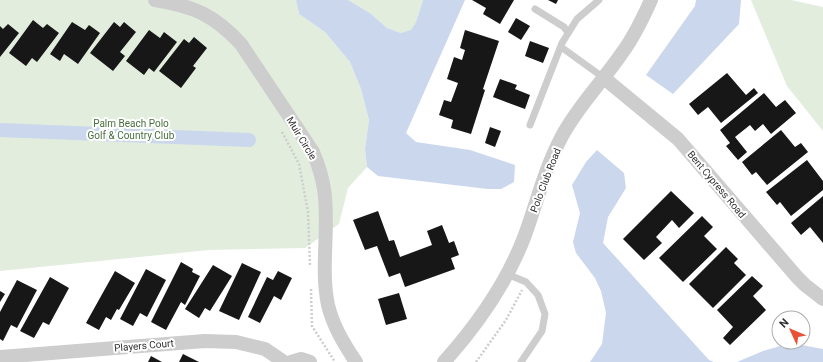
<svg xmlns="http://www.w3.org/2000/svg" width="823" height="362" font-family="Roboto,sans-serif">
  <rect width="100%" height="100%" fill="#fff"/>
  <g fill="#e2edde">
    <path d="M0,0H296L299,14L325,32L350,62L361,89L369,120L365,149L367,167L348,188L339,224L305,248L209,250L0,271Z"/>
    <path d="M348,0H423L416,22L411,31L401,33L387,28L370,13Z"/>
    <path d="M751,0H791L823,7V131L787,86Z"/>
  </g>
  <g fill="#cad7ed">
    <path d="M296,0H348L370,13L387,28L401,33L411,30L416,22L423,0H465L406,133L416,142L470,150L515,165L514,182L501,189H488L378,176L367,167L365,149L369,120L361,89L350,62L325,32L299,14Z"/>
    <path d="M696,0H741L739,24L673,94L646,75L695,6Z"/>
    <path d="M597,150L624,173L626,188L608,217L603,243L709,360L714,362H590L602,344L606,313L601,291L595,278L576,253L573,242L580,213L572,185L586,162Z"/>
    <path d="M791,343L823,349V362H737L763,351Z"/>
  </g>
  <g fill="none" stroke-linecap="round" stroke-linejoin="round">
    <path stroke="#cad7ed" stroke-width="14" d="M0,130L249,140"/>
  </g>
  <g fill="#171717">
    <path d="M472,0H514L500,24L483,14L486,8Z"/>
    <path d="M548,0H558L556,4Z"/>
    <path d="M516,18L530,26L521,40L508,32Z"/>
    <path d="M33,20L43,28L47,24L59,33L37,62L32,58L26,66L9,53Z"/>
    <path d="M72,22L85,30L89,25L100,33L78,64L64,54L60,61L50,54Z"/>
    <path d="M114,22L120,27L124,22L136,32L120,52L125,56L113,71L90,53Z"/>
    <path d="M8,24L19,33L0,57V26L3,29Z"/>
    <path d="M149,30L160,38L164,32L177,42L154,72L149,68L144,75L126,61Z"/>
    <path d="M465,30L499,41L483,89L485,90L471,134L451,128L453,120L439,115L444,100L451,102L458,83L447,79L454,57L462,60L465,50L460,48Z"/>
    <path d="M194,37L207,48L193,66L196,68L181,88L159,71L184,39L189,43Z"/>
    <path d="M530,41L549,48L543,63L525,56Z"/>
    <path d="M727,73L746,95L754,88L758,93L721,123L708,107L698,115L689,104Z"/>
    <path d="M500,79L517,85L515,89L530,95L525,109L493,97Z"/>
    <path d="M764,93L776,107L785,100L796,113L771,134L763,124L755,131L750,125L735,137L747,152L738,160L726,146L730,143L720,130Z"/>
    <path d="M490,127L501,131L495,147L485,143Z"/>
    <path d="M781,130L795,147L801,143L808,152L767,185L756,172L752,175L742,162Z"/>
    <path d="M807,160L823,181V190L791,216L780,202L777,205L766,192Z"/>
    <path d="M671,191L694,213L679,228L672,220L656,237L662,243L644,260L623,239Z"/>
    <path d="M823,196V243L810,227L801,235L791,223Z"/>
    <path d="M378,211L389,241L394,240L400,257L432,245L427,231L442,225L449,243L454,241L459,255L451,258L455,269L405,287L400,273L389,277L377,246L365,250L353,220Z"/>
    <path d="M702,216L713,227L704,236L717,249L683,282L659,258Z"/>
    <path d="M726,247L738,259L734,263L746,275L713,308L689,284Z"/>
    <path d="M181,262L193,269L192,272L200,276L185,305L181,302L166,330L151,322Z"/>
    <path d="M242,263L261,272L239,320L219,311Z"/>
    <path d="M213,265L232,276L210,311L205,308L199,318L185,309Z"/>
    <path d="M146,269L166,280L147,317L140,313L133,326L120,319Z"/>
    <path d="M115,271L135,283L119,310L117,309L111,320L106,317L99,330L86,323Z"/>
    <path d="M278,271L292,278L281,300L274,296L260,323L248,317L267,277L273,280Z"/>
    <path d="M752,276L763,286L753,296L766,310L730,345L723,338L733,327L717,310Z"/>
    <path d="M50,277L69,288L49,325L43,322L34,338L20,331Z"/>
    <path d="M17,280L37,290L17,328L11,325L3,341L0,339V312Z"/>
    <path d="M0,291L5,294L0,302Z"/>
    <path d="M399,293L407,319L386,325L378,299Z"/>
    <path d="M183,354L199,362H179Z"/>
    <path d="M151,356L162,362H148Z"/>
  </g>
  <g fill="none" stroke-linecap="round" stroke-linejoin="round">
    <g stroke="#cdcdcd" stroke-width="2.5" stroke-dasharray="2 2" stroke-linecap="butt">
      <path d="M282,132L299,164L308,212L310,266"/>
      <path d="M311,289L312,326L335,362"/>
      <path d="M476,362L506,320L522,290"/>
    </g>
    <g stroke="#cdcdcd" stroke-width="7">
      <path d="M535,9L564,27L568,33"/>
      <path d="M561,47L604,78"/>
      <path d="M530,125L562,43L577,19L599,0"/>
      <path d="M507,274L526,282L538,295L545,314L542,331L521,362"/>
    </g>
    <g stroke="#cdcdcd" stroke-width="14">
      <path d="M155,0C194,6 214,15 241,44L313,152C318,164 322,176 324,189C330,227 320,267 328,305C333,326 344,344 356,362"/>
      <path d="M604,78L678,139L797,277L805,285L823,299"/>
      <path d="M0,357L205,341L236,342L265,349L284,362"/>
      <path d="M291,362L301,359L310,362"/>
      <path d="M444,362C478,324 507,283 525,235C537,202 545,168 562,136C578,106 603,81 622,53C634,37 643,18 651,0"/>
    </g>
  </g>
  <g text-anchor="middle" stroke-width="4" stroke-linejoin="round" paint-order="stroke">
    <g font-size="10" fill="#476d3d" stroke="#fff">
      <text x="131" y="127">Palm Beach Polo<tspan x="131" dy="12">Golf &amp; Country Club</tspan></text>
    </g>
    <g font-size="10" fill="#303030" stroke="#fff">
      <text transform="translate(302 138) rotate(59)" y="4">Muir Circle</text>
      <text transform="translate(545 180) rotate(-69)" y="4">Polo Club Road</text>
      <text transform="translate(717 184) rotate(50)" y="4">Bent Cypress Road</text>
      <text transform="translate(144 345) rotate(-5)" y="4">Players Court</text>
    </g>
  </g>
  <g transform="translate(791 330) rotate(314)"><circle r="19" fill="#ffffff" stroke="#acacac"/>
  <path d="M0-3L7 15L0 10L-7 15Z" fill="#e65233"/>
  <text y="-6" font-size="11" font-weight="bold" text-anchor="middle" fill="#303030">N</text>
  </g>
</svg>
